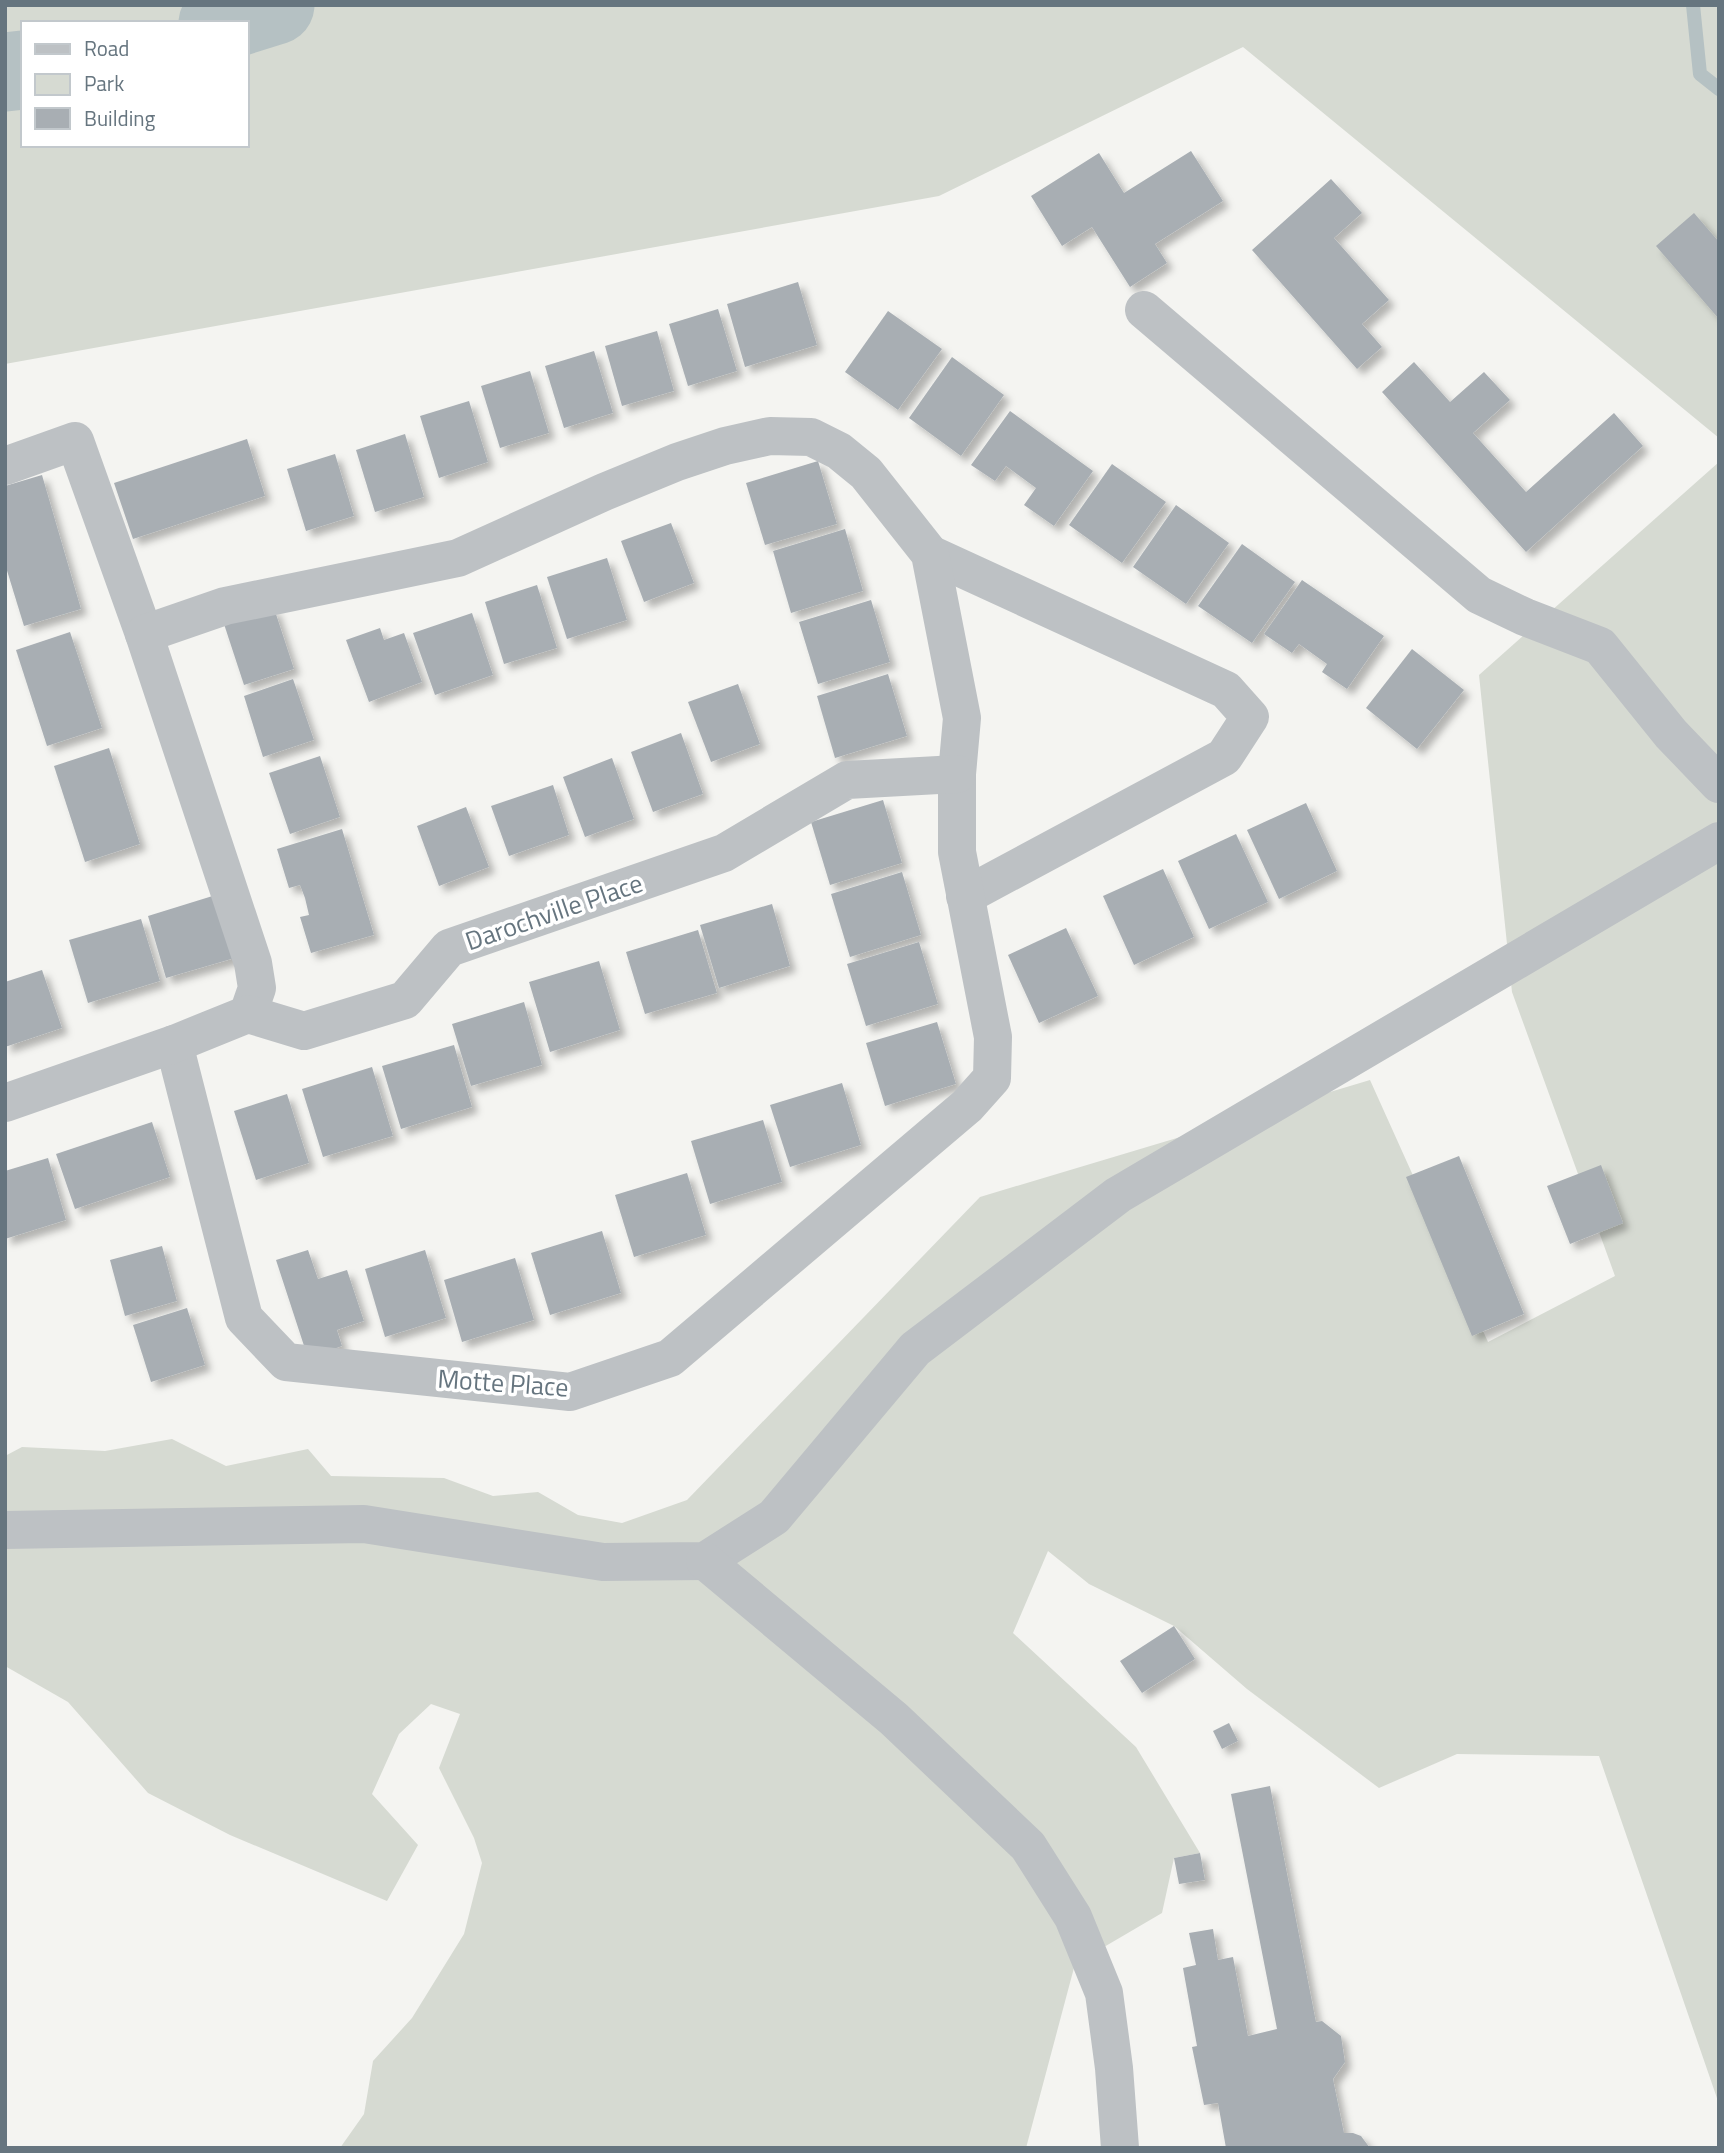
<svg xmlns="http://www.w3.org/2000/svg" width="1724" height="2153" font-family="'Titillium Web',sans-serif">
  <defs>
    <filter id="shadow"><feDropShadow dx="6" dy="6" stdDeviation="3.5" flood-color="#0004"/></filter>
  </defs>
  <rect width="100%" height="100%" fill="#f4f4f1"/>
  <g fill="#d6dad2" fill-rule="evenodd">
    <path d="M5,5H1719V438L1243,47L939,196L5,364ZM23,23H247V145H23Z"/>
    <path d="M1719,462V2104L1599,1756L1457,1754L1379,1788L1247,1689L1174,1626L1089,1584L1048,1551L1013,1633L1136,1747L1200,1853L1174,1858L1162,1913L1075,1964L1026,2148H340L364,2114L373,2061L412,2018L464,1934L482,1863L474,1838L439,1768L460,1714L431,1704L399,1734L372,1794L418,1845L387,1901L230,1835L148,1793L68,1702L5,1666V1456L22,1447L105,1451L172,1439L226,1466L308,1449L331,1476L444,1478L493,1496L538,1492L578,1515L622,1523L687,1500L980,1197L1370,1080L1488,1342L1615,1276L1512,992L1479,675Z"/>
  </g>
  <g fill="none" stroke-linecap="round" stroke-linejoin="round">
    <path stroke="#b5c1c3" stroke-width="14" d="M1693,5L1700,74L1719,89"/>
    <g stroke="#b5c1c3" stroke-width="79">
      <path d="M218,23L275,5"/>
      <path d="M5,72L23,70"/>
    </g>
  </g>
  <g fill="#a8aeb3" filter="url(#shadow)">
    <path d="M1191,151L1223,201L1155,244L1167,263L1130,287L1092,227L1062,246L1031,196L1099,153L1124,193Z"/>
    <path d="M1331,179L1362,213L1334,238L1389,300L1362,324L1382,347L1357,369L1252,250Z"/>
    <path d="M1694,213L1719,242V319L1656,246Z"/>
    <path d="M798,282L817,345L745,367L727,304Z"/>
    <path d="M718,309L737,371L688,386L669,324Z"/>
    <path d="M888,311L942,349L898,410L845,372Z"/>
    <path d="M657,331L674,391L622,406L605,346Z"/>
    <path d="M594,351L613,413L564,428L545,366Z"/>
    <path d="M952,357L1004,395L961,456L909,418Z"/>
    <path d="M1414,362L1450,402L1484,372L1510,400L1473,433L1526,492L1614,413L1643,446L1526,552L1382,392Z"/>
    <path d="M530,371L549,433L500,448L481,386Z"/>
    <path d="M469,401L488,462L439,478L420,416Z"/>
    <path d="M1010,411L1093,471L1054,526L1024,505L1036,488L1006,466L995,481L971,465Z"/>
    <path d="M405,434L424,497L375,512L356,450Z"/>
    <path d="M247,439L265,496L133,539L114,483Z"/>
    <path d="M335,454L354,516L306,531L287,469Z"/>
    <path d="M818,461L837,524L765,545L746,483Z"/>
    <path d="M1112,464L1166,502L1122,563L1069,525Z"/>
    <path d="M42,475L81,609L24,626L5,564V486Z"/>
    <path d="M1176,505L1229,543L1186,604L1133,567Z"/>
    <path d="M671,523L694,583L644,602L621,541Z"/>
    <path d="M845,529L863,591L791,613L773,551Z"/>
    <path d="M1242,544L1295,582L1252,643L1198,606Z"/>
    <path d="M607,558L627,620L567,639L547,577Z"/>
    <path d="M1302,580L1384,636L1347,689L1322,672L1327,664L1299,644L1292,653L1264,634Z"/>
    <path d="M537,585L557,648L504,664L485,602Z"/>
    <path d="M871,600L890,662L818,684L799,622Z"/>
    <path d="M274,608L294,669L244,685L224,624Z"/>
    <path d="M472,613L493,675L435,695L413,633Z"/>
    <path d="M380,628L384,640L404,633L422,682L369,702L346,640Z"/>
    <path d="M70,632L102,728L47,746L16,650Z"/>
    <path d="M1412,649L1464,690L1417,749L1366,708Z"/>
    <path d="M888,674L907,736L835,758L817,696Z"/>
    <path d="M293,679L314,740L263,757L244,696Z"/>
    <path d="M738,684L760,744L711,762L688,702Z"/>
    <path d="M681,733L703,794L653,812L631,752Z"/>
    <path d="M109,748L140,844L85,862L54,766Z"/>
    <path d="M320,756L340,817L290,834L269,773Z"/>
    <path d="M612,758L634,819L585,837L563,777Z"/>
    <path d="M553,785L569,835L509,856L491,806Z"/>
    <path d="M883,800L902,863L830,885L811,822Z"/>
    <path d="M1306,803L1337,871L1279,899L1247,830Z"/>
    <path d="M466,807L489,867L439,886L417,826Z"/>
    <path d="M342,829L374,935L311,953L300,917L309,915L305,898L300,885L289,888L277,849Z"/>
    <path d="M1236,834L1268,902L1209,929L1178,861Z"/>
    <path d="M1163,869L1194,937L1134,965L1103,896Z"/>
    <path d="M902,872L921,935L850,957L831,894Z"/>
    <path d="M219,894L238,957L166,978L148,916Z"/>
    <path d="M772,904L790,966L719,988L700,925Z"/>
    <path d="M141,919L160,981L88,1003L69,940Z"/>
    <path d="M1066,928L1098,996L1039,1023L1008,955Z"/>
    <path d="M698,930L717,993L645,1014L626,952Z"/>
    <path d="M919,942L938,1004L866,1026L847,964Z"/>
    <path d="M599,961L620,1030L550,1052L529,982Z"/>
    <path d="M42,970L62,1028L5,1047V982Z"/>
    <path d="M524,1002L542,1065L471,1086L452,1024Z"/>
    <path d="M937,1022L956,1084L885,1106L866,1043Z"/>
    <path d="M454,1045L472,1107L401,1129L382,1066Z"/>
    <path d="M372,1067L393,1136L323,1157L302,1089Z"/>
    <path d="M842,1083L861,1145L790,1167L770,1105Z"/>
    <path d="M287,1094L309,1163L256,1180L234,1111Z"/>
    <path d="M763,1120L782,1182L710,1204L691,1141Z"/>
    <path d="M152,1122L170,1177L75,1209L56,1154Z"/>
    <path d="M1459,1156L1524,1314L1472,1336L1406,1177Z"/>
    <path d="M48,1158L66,1220L5,1239V1171Z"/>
    <path d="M1601,1165L1623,1223L1570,1244L1547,1186Z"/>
    <path d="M687,1173L706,1235L634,1257L615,1195Z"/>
    <path d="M602,1231L621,1293L550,1315L531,1253Z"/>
    <path d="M162,1246L177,1301L125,1316L110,1260Z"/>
    <path d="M308,1250L318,1279L347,1270L364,1321L337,1330L342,1346L308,1358L276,1260Z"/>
    <path d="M425,1250L446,1318L385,1337L365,1269Z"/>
    <path d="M515,1258L534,1320L462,1342L444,1280Z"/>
    <path d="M187,1308L205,1365L151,1382L133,1325Z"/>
    <path d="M1174,1626L1195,1659L1142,1693L1120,1661Z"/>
    <path d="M1229,1723L1238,1741L1222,1749L1213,1731Z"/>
    <path d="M1270,1786L1316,2022L1322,2021L1341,2036L1345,2062L1333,2079L1344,2133H1353L1361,2136L1370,2148H1226L1218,2103L1204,2105L1192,2047L1197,2046L1183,1968L1196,1965L1189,1933L1213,1929L1218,1960L1233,1957L1248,2036L1277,2029L1231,1794Z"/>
    <path d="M1200,1853L1205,1880L1179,1884L1174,1858Z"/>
  </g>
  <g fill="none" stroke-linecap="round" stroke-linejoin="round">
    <g stroke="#bdc1c4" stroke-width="38">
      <path d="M1144,310L1479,595L1525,617L1600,646L1671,734L1719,784"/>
      <path d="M5,466L75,441L144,634"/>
      <path d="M930,554L1226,690L1250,717L1224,757L965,896"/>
      <path d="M174,1044L244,1318L286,1362L570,1392L670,1358L967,1106L992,1078L993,1037L957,852V774L962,718L930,554L866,473L839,451L811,437L770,436L725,446L677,462L604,492L458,558L225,606L144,634L253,963L257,988L248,1014"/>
      <path d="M5,1103L174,1044L248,1014L304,1031L405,1000L449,948L724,853L847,780L957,774"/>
      <path d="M5,1530L364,1524L603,1562L705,1561L774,1517L915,1349L1118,1195L1719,841"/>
      <path d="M705,1561L894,1719L1028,1846L1073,1917L1104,1993L1114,2068L1120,2148"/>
    </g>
  </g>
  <g text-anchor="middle" stroke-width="7" stroke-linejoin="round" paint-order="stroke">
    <g font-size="26" fill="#66757f" stroke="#fff">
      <text transform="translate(554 912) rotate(-19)" y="9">Darochville Place</text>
      <text transform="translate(503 1383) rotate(4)" y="9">Motte Place</text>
    </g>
  </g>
  <rect width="1724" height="2153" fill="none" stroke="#66757f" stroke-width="14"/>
  <rect x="21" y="21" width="228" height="126" fill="#ffffff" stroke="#c2c8cc" stroke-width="2"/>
  <rect x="35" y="44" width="35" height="10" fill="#bdc1c4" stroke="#c2c8cc" stroke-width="2"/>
  <text x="84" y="56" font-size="21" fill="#66757f">Road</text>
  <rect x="35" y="74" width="35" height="21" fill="#d6dad2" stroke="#c2c8cc" stroke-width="2"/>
  <text x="84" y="91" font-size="21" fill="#66757f">Park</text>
  <rect x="35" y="108" width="35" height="21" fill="#a8aeb3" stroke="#c2c8cc" stroke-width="2"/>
  <text x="84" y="126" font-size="21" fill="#66757f">Building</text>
</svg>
